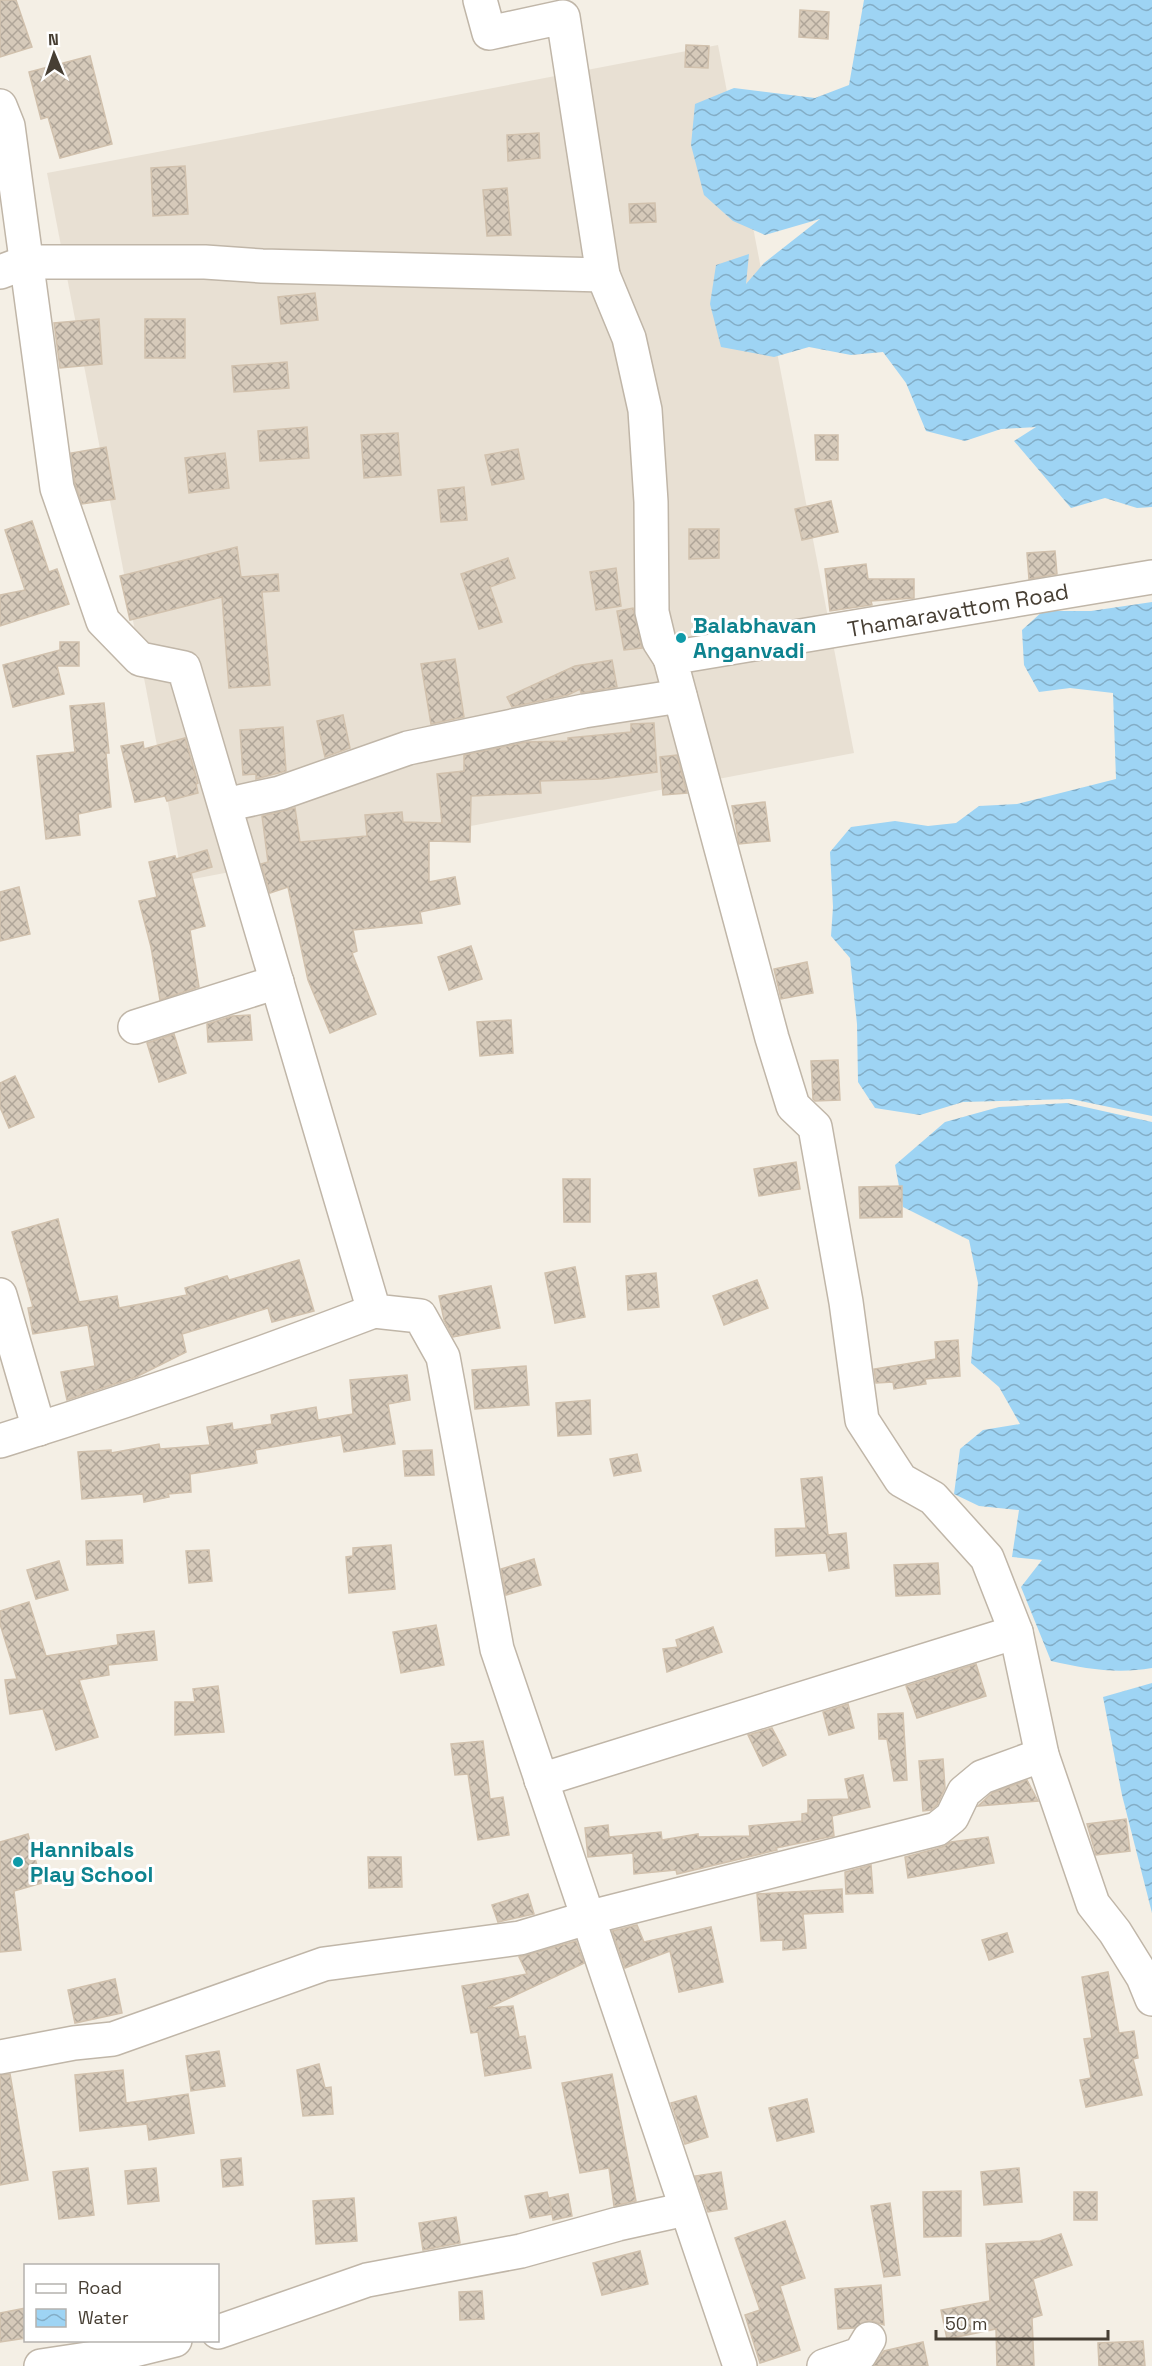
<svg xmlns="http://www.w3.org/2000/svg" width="1152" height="2366" font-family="'Space Grotesk',sans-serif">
  <defs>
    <pattern id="water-waves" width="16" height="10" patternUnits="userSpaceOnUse" patternTransform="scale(1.5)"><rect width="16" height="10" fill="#9ed4f4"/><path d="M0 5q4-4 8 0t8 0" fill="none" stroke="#83adc6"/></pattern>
    <pattern id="building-cross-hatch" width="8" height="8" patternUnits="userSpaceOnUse" patternTransform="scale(1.5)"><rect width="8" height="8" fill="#d6caba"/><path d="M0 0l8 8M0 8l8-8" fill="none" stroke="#afa598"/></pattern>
  </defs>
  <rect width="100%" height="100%" fill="#f4efe5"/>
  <path fill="#e8e0d3" d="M718,45L854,753L183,881L47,173Z"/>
  <g fill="url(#water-waves)">
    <path d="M864,0H1152V507L1137,508L1105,498L1071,508L1014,441L1036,427L1001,429L965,441L926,431L906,383L883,352L851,355L809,347L774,357L721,347L710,304L716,265L749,254L746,284L764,263L820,219L765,235L733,221L704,195L691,145L695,104L734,88L815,98L849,85Z"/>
    <path d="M1152,602V1116L1071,1099L963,1102L920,1115L875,1108L858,1082L857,1024L850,958L831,936L833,907L830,852L851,827L895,821L928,826L956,823L979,806L1017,804L1116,779L1113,693L1070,688L1039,692L1024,665L1022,630L1043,611H1091Z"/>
    <path d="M1067,1103L1152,1122V1668C1117,1674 1086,1669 1051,1661L1021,1587L1042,1560L1012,1557L1019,1510L979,1506L954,1494L960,1449L983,1430L1020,1424L999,1387L971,1363L978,1283L969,1240L903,1207L895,1165L945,1122L999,1107Z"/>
    <path d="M1152,1683V1913L1122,1795L1103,1697Z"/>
  </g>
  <g fill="url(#building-cross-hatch)" stroke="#d1c1ad" stroke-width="1.5">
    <path d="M0,0H16L32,47L0,57Z"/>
    <path d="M800,10L829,12L828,39L799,37Z"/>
    <path d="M686,45L709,46L708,68L685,67Z"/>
    <path d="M90,56L112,144L60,158L48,117L41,119L29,72Z"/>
    <path d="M539,133L540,158L508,161L507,135Z"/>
    <path d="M185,166L188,214L153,216L151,168Z"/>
    <path d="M507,188L511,235L487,236L483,190Z"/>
    <path d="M655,203L656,222L630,223L629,204Z"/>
    <path d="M315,293L318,320L281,324L278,297Z"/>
    <path d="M99,319L102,364L60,368L54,323Z"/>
    <rect x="145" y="319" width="40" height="39"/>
    <path d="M287,362L289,388L234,392L232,366Z"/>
    <path d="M307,427L309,458L260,461L258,431Z"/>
    <path d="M398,433L401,475L364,478L361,435Z"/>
    <path d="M815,435H838V460H816Z"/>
    <path d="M106,447L115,499L82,504L75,484L71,453Z"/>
    <path d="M518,449L524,479L492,485L485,455Z"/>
    <path d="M225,453L229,488L189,493L185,458Z"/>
    <path d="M464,487L467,520L441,522L438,490Z"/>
    <path d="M831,501L838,532L802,540L795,509Z"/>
    <path d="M32,521L49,572L57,569L69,604L0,626V595L25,590L5,530Z"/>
    <path d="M689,529H719V558L689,559Z"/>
    <path d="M237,547L241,577L278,574L279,591L262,592L270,685L229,688L222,597L130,620L120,576Z"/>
    <path d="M1055,551L1057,574L1029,579L1027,553Z"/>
    <path d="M508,558L515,578L490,587L502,622L479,629L461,574Z"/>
    <path d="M866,564L868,579H914V598L871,601L872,605L830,611L825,569Z"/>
    <path d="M616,568L621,606L596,610L590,572Z"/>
    <path d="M633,608L642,648L624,650L617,611Z"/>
    <path d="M60,642H79V666H57L64,694L13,707L3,665L60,650Z"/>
    <path d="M455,659L464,717L431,724L421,664Z"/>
    <path d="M612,660L617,687L581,693L580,689L568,695L512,707L507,697L575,666Z"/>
    <path d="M104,703L109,753H106L111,807L78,814L80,835L46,839L37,756L75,752L70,706Z"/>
    <path d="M343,715L350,748L325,757L317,721Z"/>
    <path d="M654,723L657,772L601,779L540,781L541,793L471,796L470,842L429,841V882L455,877L460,904L420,912L422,923L353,930L357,951L352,953L376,1014L330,1033L308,980L288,887L270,893L261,864L268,862L262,816L295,808L300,842L367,836L365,815L402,812L403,822L442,823L437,774L464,771V755L526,742L568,741V738L631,732V724Z"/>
    <path d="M283,727L286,771L256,779V774L243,775L240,730Z"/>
    <path d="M185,738L198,783L196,784L198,793L167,801L165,796L135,802L121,746L143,742L144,749Z"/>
    <path d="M677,755L687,793L663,795L660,757Z"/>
    <path d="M765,802L770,841L739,844L732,806Z"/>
    <path d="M207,850L212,867L191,873L205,926L190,930L199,987L160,1000L151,947L139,901L157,897L149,862L175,856L176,859Z"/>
    <path d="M19,887L30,934L0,941V892Z"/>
    <path d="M471,946L482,979L449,990L438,957Z"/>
    <path d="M807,962L813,993L781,999L774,969Z"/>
    <path d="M250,1015L252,1040L208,1042L207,1024L232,1016Z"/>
    <path d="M511,1020L513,1053L480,1056L477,1022Z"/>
    <path d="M174,1034L186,1073L159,1082L147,1043Z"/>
    <path d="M838,1060L840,1100L815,1101L813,1099L811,1061Z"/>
    <path d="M15,1076L34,1117L9,1128L0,1107V1083Z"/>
    <path d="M796,1162L800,1189L759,1196L754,1169Z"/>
    <path d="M563,1179H590V1222H564Z"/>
    <path d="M902,1186V1217L860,1218L859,1187Z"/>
    <path d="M58,1219L79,1302L117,1296L119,1308L187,1295L185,1288L227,1276L229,1280L299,1260L314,1311L272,1322L268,1308L182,1334L186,1352L136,1377L67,1400L61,1372L95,1366L88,1325L33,1334L28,1308L33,1307L12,1232Z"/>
    <path d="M575,1267L585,1317L555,1323L545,1273Z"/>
    <path d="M656,1273L659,1307L628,1310L626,1276Z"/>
    <path d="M757,1280L768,1308L724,1325L713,1296Z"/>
    <path d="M491,1286L500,1328L453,1337L444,1320L439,1296Z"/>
    <path d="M958,1340L960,1376L925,1379L926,1384L894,1389L893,1382L876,1383L874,1369L936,1359L935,1342Z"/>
    <path d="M526,1366L529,1405L475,1409L472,1370Z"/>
    <path d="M407,1375L410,1400L388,1404L395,1444L344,1452L341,1435L255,1450L257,1463L190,1474L191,1492L168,1494L169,1497L144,1502L143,1494L82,1499L78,1452L111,1450V1453L159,1444L160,1449L210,1445L207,1427L232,1423L233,1430L272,1424L271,1415L316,1407L318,1420L353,1414L350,1380Z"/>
    <path d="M590,1400L591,1434L558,1436L556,1403Z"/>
    <path d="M432,1450L434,1475L405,1476L403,1451Z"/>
    <path d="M637,1454L641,1471L614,1476L610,1459Z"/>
    <path d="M822,1477L828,1535L846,1533L849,1568L829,1571L826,1553L776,1556L775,1529L806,1528L801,1479Z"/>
    <path d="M122,1540L123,1563L87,1565L86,1541Z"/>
    <path d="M391,1545L395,1589L349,1593L346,1557L353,1556V1548Z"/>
    <path d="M209,1550L212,1581L189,1583L186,1551Z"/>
    <path d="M534,1559L541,1585L506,1595L501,1569Z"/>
    <path d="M59,1561L68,1590L36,1599L27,1570Z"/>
    <path d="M938,1563L940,1594L896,1596L894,1565Z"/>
    <path d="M29,1602L46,1656L118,1645L117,1635L154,1631L157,1660L108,1665L109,1675L79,1680L98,1737L56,1750L43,1709L10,1714L5,1680L17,1679L0,1624V1611Z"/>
    <path d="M436,1625L444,1665L401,1673L393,1632Z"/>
    <path d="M713,1627L722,1652L667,1672L663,1649L678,1647L676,1640Z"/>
    <path d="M976,1664L986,1696L917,1718L906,1686Z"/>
    <path d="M218,1686L224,1732L175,1735V1702H195L193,1689Z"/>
    <path d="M848,1704L854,1728L829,1735L823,1712Z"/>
    <path d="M903,1713L907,1780L894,1781L887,1739H879L878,1714Z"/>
    <path d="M772,1728L786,1755L763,1766L748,1735Z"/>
    <path d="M483,1741L490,1799L503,1797L509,1835L478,1840L468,1774L455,1775L451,1744Z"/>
    <path d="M943,1759L945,1788L937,1805L931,1810L923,1811L919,1761Z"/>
    <path d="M863,1775L870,1807L832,1816L834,1836L776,1848L777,1850L677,1874L676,1870L634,1874L633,1853L588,1857L585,1828L608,1825L609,1837L661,1832L662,1840L698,1834V1837L750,1836L749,1826L802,1821V1814L808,1813V1800L849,1799L845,1779Z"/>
    <path d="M1027,1780L1038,1801L978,1806L992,1793Z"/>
    <path d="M1126,1819L1130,1851L1096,1855L1087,1824Z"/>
    <path d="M28,1834L42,1883L14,1891L21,1950L0,1952V1842Z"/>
    <path d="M988,1837L994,1863L908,1878L905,1857L942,1847L951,1842Z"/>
    <path d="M368,1857H401L402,1887L369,1888Z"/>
    <path d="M871,1865L873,1893L846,1894L845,1872Z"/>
    <path d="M842,1889L843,1912L803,1914L806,1948L783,1950V1940L761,1941L757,1894Z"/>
    <path d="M528,1894L534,1914L498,1922L492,1905Z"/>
    <path d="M637,1925L644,1942L711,1927L723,1982L679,1992L670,1951L625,1968L612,1931Z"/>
    <path d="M1007,1933L1013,1952L989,1960L982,1940Z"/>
    <path d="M576,1941L584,1963L488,2008L513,2006L519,2037L525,2036L531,2068L485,2076L478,2032L471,2033L462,1986L527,1974L519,1957Z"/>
    <path d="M1108,1972L1119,2033L1134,2031L1138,2058L1133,2059L1142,2095L1086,2107L1080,2080L1091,2078L1084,2039L1092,2038L1082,1977Z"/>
    <path d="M115,1979L122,2013L75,2023L68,1990Z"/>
    <path d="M219,2051L225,2086L191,2091L186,2056Z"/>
    <path d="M319,2064L325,2088L331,2087L333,2114L303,2116L297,2070Z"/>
    <path d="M123,2070L126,2103L188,2094L194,2133L149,2140L147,2124L80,2131L75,2075Z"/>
    <path d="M10,2074L28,2180L0,2185V2075Z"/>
    <path d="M612,2074L636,2201L614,2206L609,2168L580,2173L562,2083Z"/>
    <path d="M696,2096L708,2137L685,2144L671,2103Z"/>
    <path d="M807,2099L814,2132L777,2141L769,2108Z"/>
    <path d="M241,2158L243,2185L223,2187L221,2160Z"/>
    <path d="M88,2168L94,2215L59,2219L53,2172Z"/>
    <path d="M156,2168L159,2201L128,2204L125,2171Z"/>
    <path d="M1019,2168L1022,2202L984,2205L981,2172Z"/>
    <path d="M721,2172L727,2209L708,2212L695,2176Z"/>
    <path d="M961,2191V2236L924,2237L923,2192Z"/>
    <path d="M547,2192L552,2213L549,2198L568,2194L572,2216L553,2220L552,2214L530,2218L525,2196Z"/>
    <rect x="1074" y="2192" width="23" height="28"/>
    <path d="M354,2198L357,2241L316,2244L313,2201Z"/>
    <path d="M890,2203L900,2275L884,2277L871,2206Z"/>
    <path d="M456,2217L460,2243L423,2250L419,2223Z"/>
    <path d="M785,2221L805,2278L780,2286L800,2350L760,2363L745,2315L760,2310L735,2238Z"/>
    <path d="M1061,2234L1072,2265L1033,2279L1042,2315L1032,2318L1034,2366H997L996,2329L947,2339L941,2310L990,2301L986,2244L1040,2241Z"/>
    <path d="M640,2251L648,2284L602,2295L593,2263Z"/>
    <path d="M881,2285L884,2325L869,2320L855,2328L838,2329L835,2289Z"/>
    <path d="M482,2291L484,2319L460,2320L459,2292Z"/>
    <path d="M26,2308V2338L0,2342V2313Z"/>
    <path d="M1143,2341L1145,2366H1099L1098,2343Z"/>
    <path d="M923,2342L928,2366H873L884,2351Z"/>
  </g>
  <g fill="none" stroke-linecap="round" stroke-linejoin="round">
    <g stroke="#c0b6a8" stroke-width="36">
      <g id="minor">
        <path d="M480,0L489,33L563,17L603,275L629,338L645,410L651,502L652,612L659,641L670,658"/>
        <path d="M0,106L8,126L57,488L103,621L140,659L184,668L374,1311L420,1316L443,1357L497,1649L740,2366"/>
        <path d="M0,272L27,262H205L262,266L603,275"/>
        <path d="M1152,577L670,658L772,1038L793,1106L815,1127L846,1302L862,1420L901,1480L933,1498L987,1558L1016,1632L1042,1755L1093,1904L1115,1932L1143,1977L1152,1999"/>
        <path d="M225,805L280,793L408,748L584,711L680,696"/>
        <path d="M135,1027L277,982"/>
        <path d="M0,1295L39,1429"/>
        <path d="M0,1441C126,1402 251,1358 374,1311"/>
        <path d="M541,1780L1016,1632"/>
        <path d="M0,2057L74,2043L113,2039L324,1964L520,1938L587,1918L937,1829L952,1817L964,1792L982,1777L1042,1755"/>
        <path d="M218,2332L367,2280L521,2251L618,2224L686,2209"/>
        <path d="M41,2366L114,2355L175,2340"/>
        <path d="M824,2366L860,2354L869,2339"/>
      </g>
    </g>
    <use href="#minor" stroke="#fff" stroke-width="33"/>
  </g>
  <g fill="#0f9aa8" stroke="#fff" stroke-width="2">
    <circle cx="681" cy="638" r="6"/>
    <circle cx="18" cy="1862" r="6"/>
  </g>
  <g text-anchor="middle" stroke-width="6" stroke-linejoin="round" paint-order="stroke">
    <g font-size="22" fill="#473f34" stroke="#fff">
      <text transform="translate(958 610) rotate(-10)" y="8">Thamaravattom Road</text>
    </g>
    <g font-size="22" font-weight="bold" fill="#0d838f" stroke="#fff" text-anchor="start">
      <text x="693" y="633">Balabhavan<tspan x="693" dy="25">Anganvadi</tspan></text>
      <text x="30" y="1857">Hannibals<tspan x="30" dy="25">Play School</tspan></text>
    </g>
  </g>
  <rect x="24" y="2264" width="195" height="78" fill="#ffffff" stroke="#b5b2ae" stroke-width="1.5"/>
  <rect x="36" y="2284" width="30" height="9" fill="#ffffff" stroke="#b5b2ae" stroke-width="1.5"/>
  <text x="78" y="2294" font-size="18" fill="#473f34">Road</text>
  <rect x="36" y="2309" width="30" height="18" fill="url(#water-waves)" stroke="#b5b2ae" stroke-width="1.5"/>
  <text x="78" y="2324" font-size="18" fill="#473f34">Water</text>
  <g transform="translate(54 54) rotate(358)" stroke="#ffffff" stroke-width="4.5" paint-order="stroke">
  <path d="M0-4.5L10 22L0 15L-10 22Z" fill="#473f34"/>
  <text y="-9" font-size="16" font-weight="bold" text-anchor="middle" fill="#473f34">N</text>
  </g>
  <path d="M936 2330v9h172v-9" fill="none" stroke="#473f34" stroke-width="3"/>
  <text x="945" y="2330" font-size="18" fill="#473f34" stroke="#ffffff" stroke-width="4.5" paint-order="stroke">50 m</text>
</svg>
